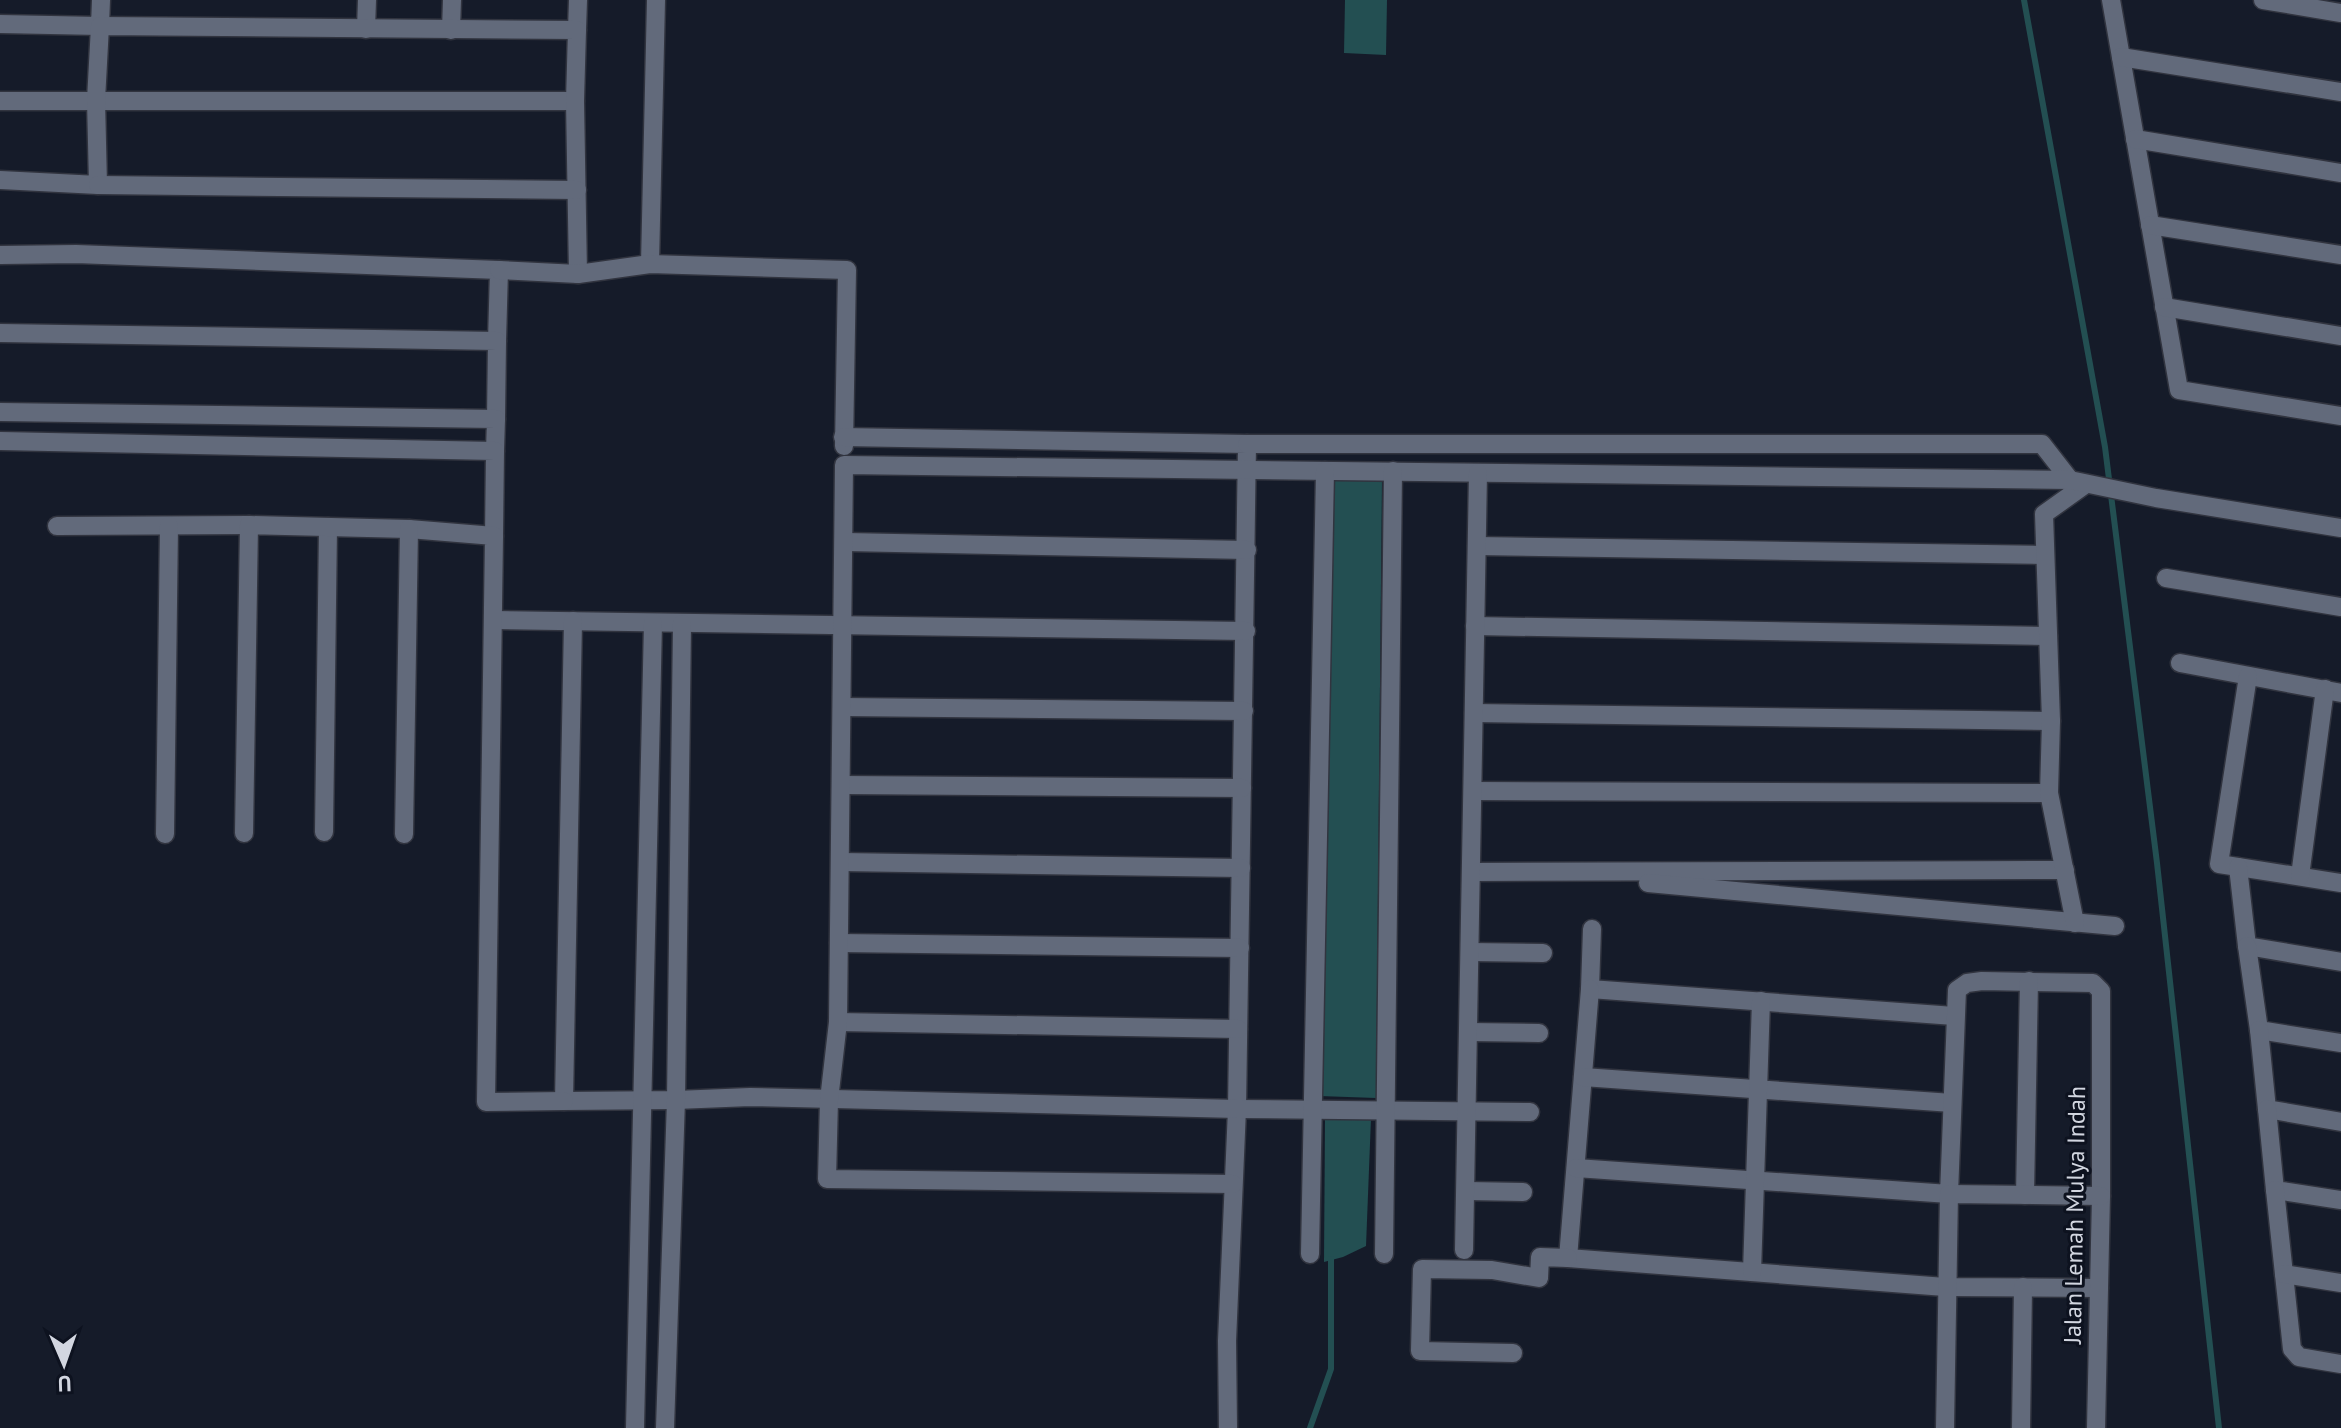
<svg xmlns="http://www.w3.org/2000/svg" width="2341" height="1428" font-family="'PT Sans',sans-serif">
  <rect width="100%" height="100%" fill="#151b29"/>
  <g fill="#234f52">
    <path d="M1345,0H1387L1386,55L1344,53Z"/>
    <path d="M1332,477L1382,478L1376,1098L1319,1096Z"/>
    <path d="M1371,1118L1366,1246L1343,1257L1324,1262L1325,1119Z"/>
  </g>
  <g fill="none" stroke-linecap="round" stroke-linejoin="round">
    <g stroke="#234f52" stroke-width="6">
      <path d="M2024,0L2105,447L2157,863L2219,1428"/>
      <path d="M1310,1428L1331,1369V1259"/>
    </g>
    <g stroke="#31343f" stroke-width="21">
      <g id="minor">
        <path d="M2111,0L2179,390L2341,416"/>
        <path d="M2263,0L2341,13"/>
        <path d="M0,24L100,26L101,0"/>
        <path d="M366,29L367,0"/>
        <path d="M451,30L452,0"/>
        <path d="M577,30L578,0"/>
        <path d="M2121,57L2341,92"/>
        <path d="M0,101H575"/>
        <path d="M2135,139L2341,173"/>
        <path d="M0,180L98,185L96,100L100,26L577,30L575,101L578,274"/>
        <path d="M98,185L577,190"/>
        <path d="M2150,225L2341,255"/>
        <path d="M0,255L76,254L499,270L497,341"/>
        <path d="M650,264L656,0"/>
        <path d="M499,270L578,274L650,264L847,270L844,446"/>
        <path d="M2164,307L2341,336"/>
        <path d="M0,333L497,341L496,419"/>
        <path d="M0,412L496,419L495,451"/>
        <path d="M843,437L1247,444L1237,1109L1227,1341L1228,1428"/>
        <path d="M0,441L495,451L494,536"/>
        <path d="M1247,444H2042L2070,480"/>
        <path d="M57,526L249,525"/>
        <path d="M846,542L1247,550"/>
        <path d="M1477,546L2045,555"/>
        <path d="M2166,578L2341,607"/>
        <path d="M494,620L1246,631"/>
        <path d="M573,621L564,1101L676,1100L750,1097L1237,1109L1530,1112"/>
        <path d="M1475,626L2048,636"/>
        <path d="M2180,663L2341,693"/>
        <path d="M2248,676L2219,864L2341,883"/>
        <path d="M843,707L1244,711"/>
        <path d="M1474,713L2051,721"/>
        <path d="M842,785L1242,788"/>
        <path d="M1473,791L2049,793"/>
        <path d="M324,832L328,527"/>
        <path d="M244,833L249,525L409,529L494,536L486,1102L564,1101"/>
        <path d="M165,834L169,526"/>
        <path d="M404,834L409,529"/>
        <path d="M841,862L1241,868"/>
        <path d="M2238,867L2247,946L2341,962"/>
        <path d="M1472,872L2065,870"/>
        <path d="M2300,876L2325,689"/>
        <path d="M1648,883L2115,926"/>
        <path d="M2075,923L2049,793L2051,721L2044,514L2086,484"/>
        <path d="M1592,929L1590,989L1954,1016"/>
        <path d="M839,943L1240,948"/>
        <path d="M2247,946L2259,1030L2341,1043"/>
        <path d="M1470,952L1543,953"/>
        <path d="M1590,989L1568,1258L1945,1287L2099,1288"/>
        <path d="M838,1022L1238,1029"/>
        <path d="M2259,1030L2267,1109L2341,1122"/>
        <path d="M1469,1032L1539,1033"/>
        <path d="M1583,1077L1952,1103"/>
        <path d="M2267,1109L2275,1190L2341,1200"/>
        <path d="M1576,1168L1949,1194L1957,990L1967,983L1982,981L2093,983L2101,991V1196L2096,1428"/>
        <path d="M1233,1184L827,1179L829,1100L838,1022L844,465L2070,480L2156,498L2341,528"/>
        <path d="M2275,1190L2292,1349L2299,1357L2341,1364"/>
        <path d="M1467,1191L1523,1192"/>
        <path d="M2025,1195L2029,981"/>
        <path d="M1464,1250L1478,473"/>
        <path d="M1310,1254L1325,471"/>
        <path d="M1384,1254L1393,471"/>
        <path d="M1752,1272L1761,1001"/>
        <path d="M2284,1274L2341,1283"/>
        <path d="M1513,1353L1420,1351L1422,1269L1492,1270L1539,1278L1540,1257L1568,1258"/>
        <path d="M635,1428L653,623"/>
        <path d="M665,1428L676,1100L682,624"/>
        <path d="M1945,1428L1949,1194L2101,1196"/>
        <path d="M2021,1428L2023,1287"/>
      </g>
    </g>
    <use href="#minor" stroke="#626a7b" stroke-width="18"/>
  </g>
  <g text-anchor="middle" stroke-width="6" stroke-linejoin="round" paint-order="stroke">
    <g font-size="24" fill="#d2d6e0" stroke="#0d121f">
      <text transform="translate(2075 1215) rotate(-89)" y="8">Jalan Lemah Mulya Indah</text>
    </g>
  </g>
  <g transform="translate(64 1364) rotate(178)" stroke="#0d121f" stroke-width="6" paint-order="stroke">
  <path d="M0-6L14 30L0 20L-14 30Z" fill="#d2d6e0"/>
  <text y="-12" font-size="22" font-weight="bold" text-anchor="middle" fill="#d2d6e0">U</text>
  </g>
</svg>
